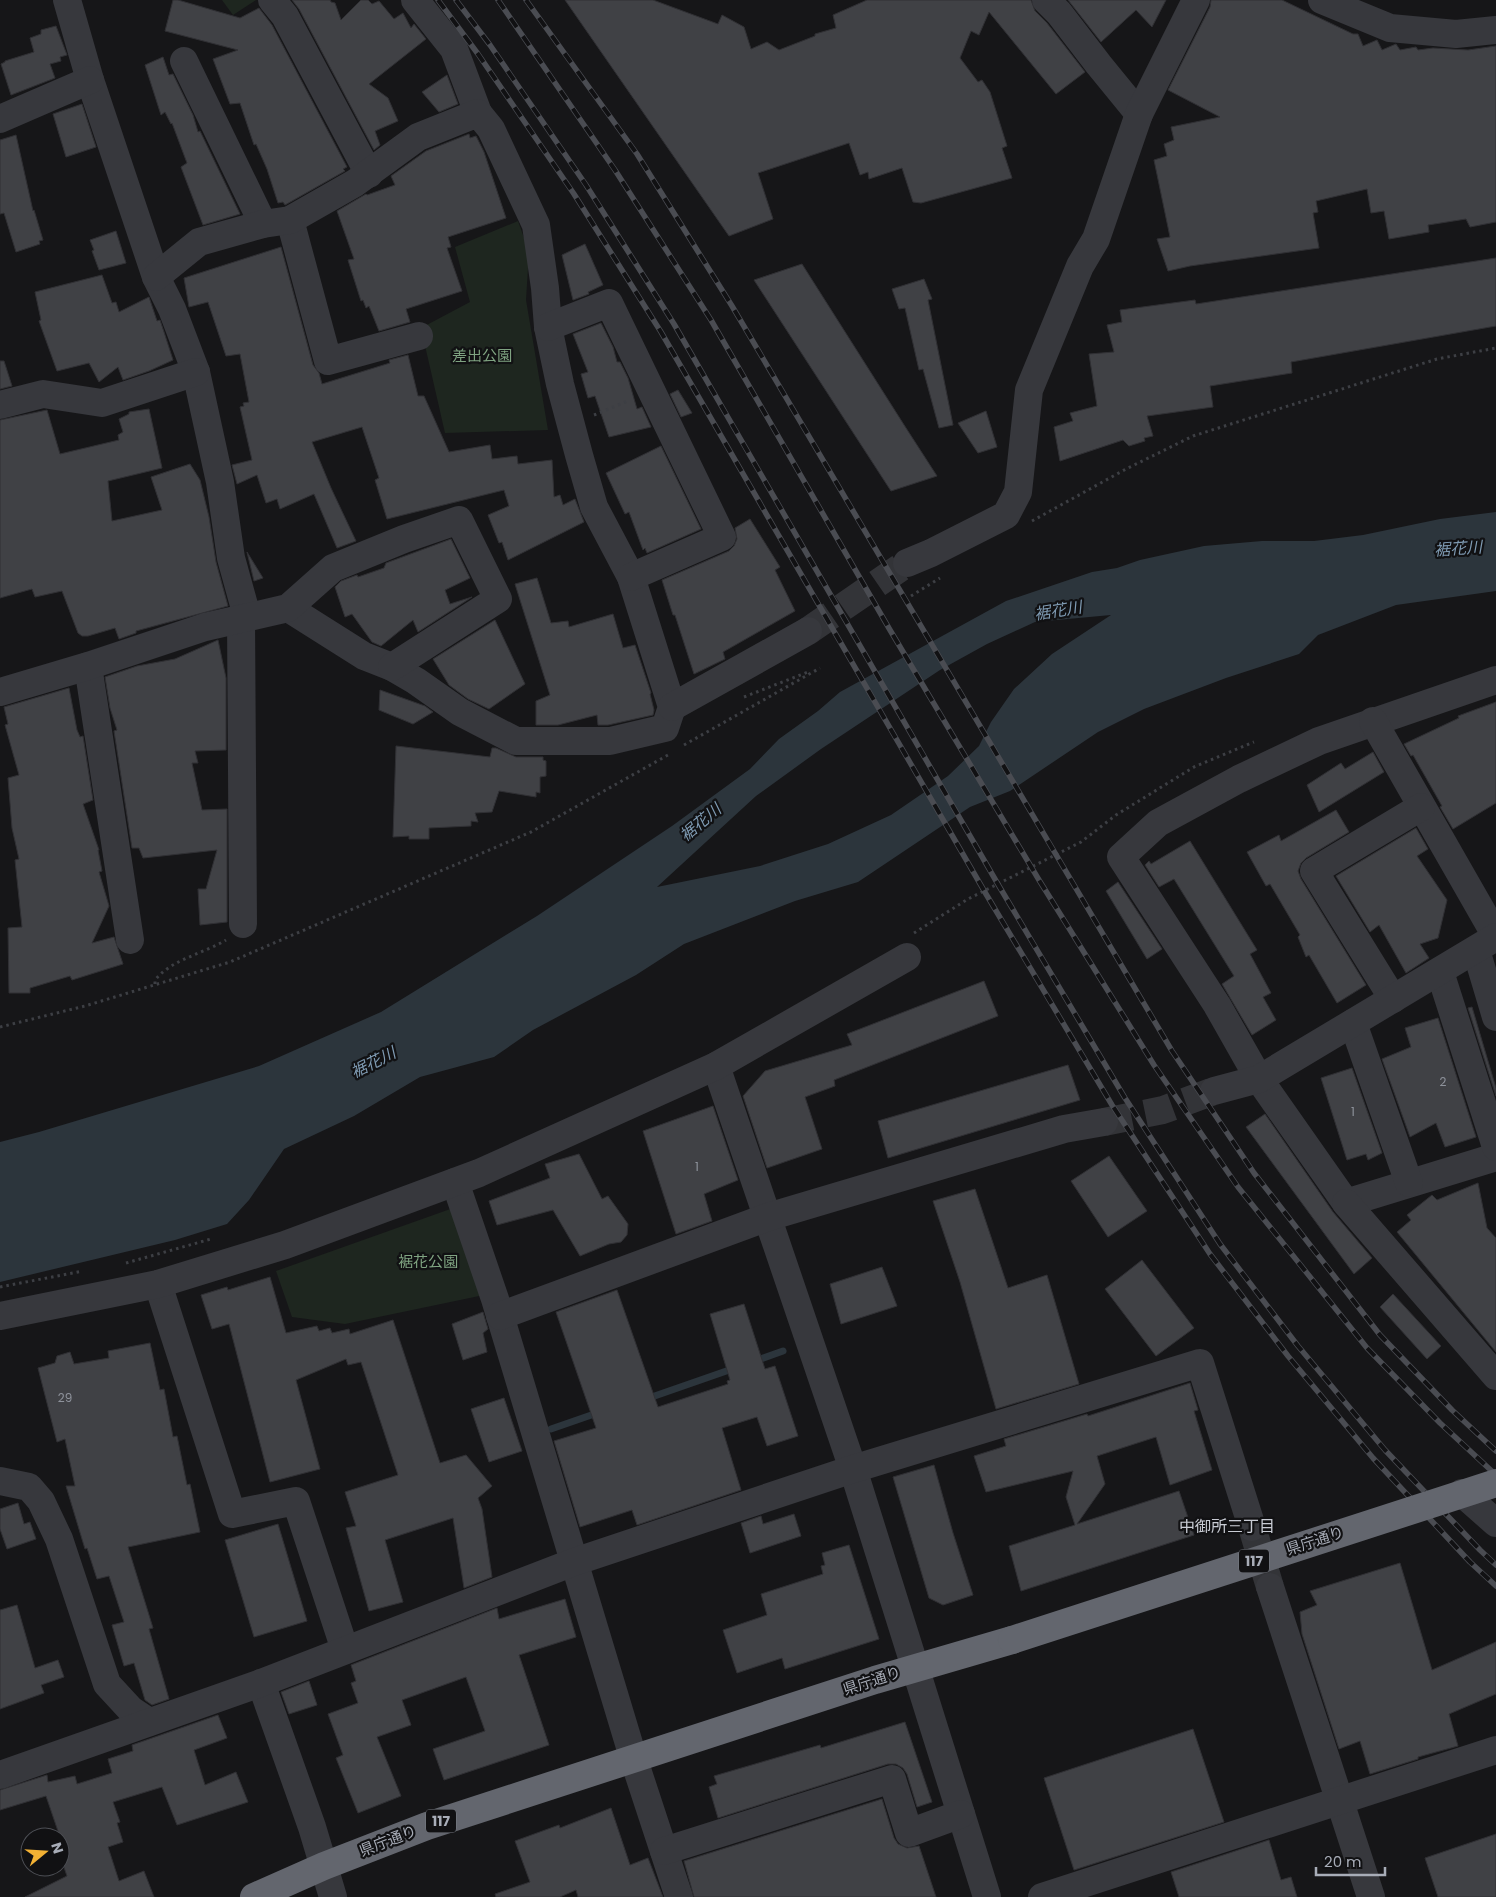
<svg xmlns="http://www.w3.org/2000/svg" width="1496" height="1897" font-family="Poppins,'Noto Sans JP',sans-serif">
  <rect width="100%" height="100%" fill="#161618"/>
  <g fill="#1e261f">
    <path d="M222,0H256L233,15Z"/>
    <path d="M518,221L529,252L526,300L548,430L445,433L421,328L470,302L455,247Z"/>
    <path d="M456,1207L484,1295L345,1324L292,1317L276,1271Z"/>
  </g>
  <path fill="#2c353c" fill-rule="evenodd" d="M1496,512V591L1396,605L1318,635L1299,654L1226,678L1144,709L1098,732L1010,791L970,807L858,882L795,901L684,944L636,975L533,1030L494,1057L420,1077L354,1116L284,1149L249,1200L227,1224L175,1240L0,1282V1142L39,1132L259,1066L381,1012L537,916L672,826L750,769L779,739L818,711L840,692L1006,601L1092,572L1117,568L1140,560L1204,546L1262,541H1314L1363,535L1440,519ZM1111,615L1052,654L1014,689L991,722L979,746L948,776L891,815L828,844L760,866L657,887L756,796L821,749L940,670L987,644L1035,622Z"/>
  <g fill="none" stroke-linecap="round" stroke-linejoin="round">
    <g stroke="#2c353c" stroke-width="7">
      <path d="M755,1361L783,1351"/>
      <path d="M646,1399L735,1368"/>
      <path d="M551,1429L600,1412"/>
    </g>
  </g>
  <g fill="#404145" stroke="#303034">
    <path d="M173,0H178L240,18L259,8L272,25L347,167L343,169L345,171L285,205L283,202L278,203L267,169L256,144L254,145L240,103L230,104L213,59L238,50L165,31Z"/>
    <path d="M292,0H330L331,2L335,3L341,20L361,0H368L372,4L379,1L394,19L403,13L411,28L414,24L426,39L369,84L388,98L398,121L375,131L380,145L374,150L299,9Z"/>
    <path d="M565,0H653L718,24L722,15L744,27L751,49L767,42L779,50L815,36V34L836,28L833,15L867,0H1031L1035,11L1047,23L1085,72L1056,94L989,12L979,35L971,31L960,58L978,82L982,80L990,92L1007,146L1002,148L1012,178L921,203L913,202L902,168L869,179L868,172L860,175L849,143L758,173L773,219L729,236Z"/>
    <path d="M1068,0H1166L1152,27L1136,10L1101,42Z"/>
    <path d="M1211,0H1282L1353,34H1358L1363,46L1377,40L1382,50L1396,44L1400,50L1416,47L1418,50L1433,48L1468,50L1496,46V222L1470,227L1466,219L1428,225L1429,232L1389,239L1384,211L1371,213L1367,189L1316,201L1318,212L1313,213L1319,248L1190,266L1168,271L1157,239L1170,237L1154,160L1167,156L1164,144L1174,140L1171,127L1220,117L1168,90L1210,7Z"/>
    <path d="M56,26L67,55L60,57L61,61L50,64L55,78L11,95L1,64L5,62V61L34,52L30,38L41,34V30Z"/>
    <path d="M163,57L169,75L173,74L193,115L198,132L200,131L240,214L203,225L181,167L187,163L172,123L171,124L165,112L161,115L145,65Z"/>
    <path d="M447,75L458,104L439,112L422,92Z"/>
    <path d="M82,104L96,147L66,157L53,114Z"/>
    <path d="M469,134L470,138L476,136L484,152L506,218L448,237L451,247L447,248L462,291L406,309L410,322L379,331L369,306L366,308L363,300L361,301L348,260L354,259L337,211L366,194L367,195L395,185L391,176L426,151Z"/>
    <path d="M16,135L33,211L34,210L43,240L39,241L40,244L16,252L4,213L0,214V140Z"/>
    <path d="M116,231L126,263L99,270L92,251L94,250L90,240Z"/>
    <path d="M585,244L603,285L588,292L589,294L573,300L562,255Z"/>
    <path d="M281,247L313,365L319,373L322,384L390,363L389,360L408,355L418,396H424L449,452L490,445L492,459L517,456L518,464L552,460L554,497L560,495L563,505L575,499L584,522L508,560L502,542L499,543L488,515L509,506L504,490L387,519L375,480L379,478L362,427L312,442L331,488L356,541L337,548L314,494L280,509L277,499L266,503L257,475L237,484L232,465L252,460L240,407L244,406L243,403L249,402L240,354L226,356L208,302L189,307L184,278Z"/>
    <path d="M1496,258V326L1291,362L1292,373L1210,386L1213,407L1147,416L1153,436L1144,438L1145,441L1129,446L1123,440L1060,461L1054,427L1073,421L1070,413L1097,406L1089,354L1114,352L1107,325L1122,322L1120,310L1195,300L1196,304Z"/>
    <path d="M802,264L906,428L937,476L891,491L754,280Z"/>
    <path d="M102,275L112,303L116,302L119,312L149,297L157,321L160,320L164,332L173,360L149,371L123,380L118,367L99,382L89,363L57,371L39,321L41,320L35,292Z"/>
    <path d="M924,279L932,299L928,300L953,425L939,428L923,369L919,370L905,308L899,309L892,289Z"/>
    <path d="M601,323L613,347L617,362H620L628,378L637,409L642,407L651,427L609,437L595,396L588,398L581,374L588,372L573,334Z"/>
    <path d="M0,361H4L12,386L0,389Z"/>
    <path d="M678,390L692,413L681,417L670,394Z"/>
    <path d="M149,409L162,468L108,481L112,521L162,510L151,477L190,464L200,480L209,517L216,562L228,606L136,631V633L119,639L115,628L88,636H82L78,633L62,591L35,597L32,589L0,598V420L47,410L60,454L119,440L118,435L123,432L119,419L129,414V412Z"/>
    <path d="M986,411L997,447L978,453L958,423Z"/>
    <path d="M661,446L701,529L647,553L645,548L643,550L629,512L625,514L606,473Z"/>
    <path d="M750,519L780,567L775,570L795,611L723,652L725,659L694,674L675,615H673L662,580L729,551L734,546L737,539L735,528Z"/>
    <path d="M451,539L470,578L445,590L450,604L472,597L418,632L413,620L381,646L372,642L352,614L345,617L335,587L341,581L357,575L358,577L384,568L386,563Z"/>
    <path d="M247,552L263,578L254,581Z"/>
    <path d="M537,578L551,623L568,621L569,627L613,614L623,648L635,645L651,693L650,694L654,710L653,715L608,725H598L597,715L558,725H536V701L550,695L515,584Z"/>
    <path d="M495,620L525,684L489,709L468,699L449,685L433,659Z"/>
    <path d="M218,640L226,678V750L195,751L198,763H192L202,810L227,809V922L200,925L198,889H206L217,850L143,858L139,848H132L114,731L117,730L110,708L105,677L137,666L175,659Z"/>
    <path d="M69,688L77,730L80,737L83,736L93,800L83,804L99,850H98L102,871L99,872L109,906L92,943L114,937L123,964L72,980L70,976L30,988V993H9L8,928L22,927L15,860L19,859L12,828L8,778L19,775L5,725L8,724L4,707Z"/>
    <path d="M380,690L425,706L433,712L413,724L379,710Z"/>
    <path d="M1496,702V803L1453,829L1440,807L1442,806L1413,755L1411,756L1404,744L1459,718L1458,716Z"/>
    <path d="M396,746L490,757L492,748H496L516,757H543V760L546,761V776L540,777V793L536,792V797L499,791L492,812L475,813L478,822L471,821V826L429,828V839H409V836L393,837Z"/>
    <path d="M1373,752L1384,772L1319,812L1307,785L1341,763L1345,769Z"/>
    <path d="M1336,810L1349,832L1306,858L1301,863L1298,871L1301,879L1366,985L1337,1003L1309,955L1306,957L1298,937L1300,935L1270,884L1266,886L1247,852L1279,835L1281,841Z"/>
    <path d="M1416,828L1428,849L1417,856L1447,900L1438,938L1420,944L1429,958L1406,973L1379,925L1370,932L1336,876Z"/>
    <path d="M1190,841L1257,950L1250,954L1271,993L1263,997L1276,1020L1252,1035L1222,984L1234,976L1174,879L1159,887L1145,865L1149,861L1151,864Z"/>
    <path d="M1118,882L1162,949L1147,959L1106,891Z"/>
    <path d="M984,981L998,1016L834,1080L835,1086L805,1097L822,1149L767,1168L743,1096L765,1071L852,1045L847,1034Z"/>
    <path d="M1472,1007L1496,1088V1096L1468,1008Z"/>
    <path d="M1438,1018L1476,1137L1445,1147L1436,1123L1410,1137L1382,1059L1411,1047L1405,1028Z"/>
    <path d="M1068,1065L1080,1100L888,1158L878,1121Z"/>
    <path d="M1352,1068L1382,1153L1368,1160L1366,1154L1347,1160L1321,1078Z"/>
    <path d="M713,1106L738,1180L704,1194L712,1221L676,1234L643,1131Z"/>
    <path d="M1265,1114L1333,1212L1372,1258L1354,1274L1246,1127Z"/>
    <path d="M579,1154L602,1199L608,1196L628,1224L627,1235L621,1242L609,1244L580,1256L553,1210L497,1225L489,1201L550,1178L545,1164Z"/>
    <path d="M1109,1156L1147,1211L1108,1237L1071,1181Z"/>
    <path d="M1478,1183L1487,1228L1496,1238V1352L1397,1232L1411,1220L1407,1215L1432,1195L1437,1200Z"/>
    <path d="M975,1189L1008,1288L1047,1275L1079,1384L996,1409L960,1282L933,1201Z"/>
    <path d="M1142,1260L1194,1328L1156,1356L1105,1289Z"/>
    <path d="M882,1267L897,1306L841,1324L830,1284Z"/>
    <path d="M270,1277L286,1333L317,1326L319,1331L330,1328L332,1333L349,1329L350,1334L393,1320L440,1463L466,1455L492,1486L478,1498L482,1509L492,1577L464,1588L453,1518L385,1540L403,1602L369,1611L346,1528L356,1526L345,1492L398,1475L361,1362L348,1365L346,1359L296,1380L320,1469L270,1482L229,1324L212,1329L201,1295L227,1287L228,1290Z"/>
    <path d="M617,1290L658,1407L728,1384L727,1381L730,1380L710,1314L744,1304L765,1369L775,1366L798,1436L767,1446L757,1417L722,1428L741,1490L637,1525L632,1510L580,1527L554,1441L596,1428L556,1312Z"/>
    <path d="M1393,1294L1441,1346L1427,1359L1380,1307Z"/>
    <path d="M483,1312L488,1329L483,1333L487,1352L463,1360L452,1324Z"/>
    <path d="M150,1343L160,1390L164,1389L173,1437L177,1436L187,1485L190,1484L200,1532L128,1547L153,1628L149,1629L169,1699L152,1705L145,1700L134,1663L124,1666L112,1625L124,1622L109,1576L97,1579L87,1548L85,1549L66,1486H75L65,1439L57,1442L38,1368L55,1363L57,1356L70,1352L74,1364L109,1358L108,1351Z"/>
    <path d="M1190,1383L1198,1410L1194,1411L1212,1470L1170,1485L1156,1437L1097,1456L1105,1484L1077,1524L1179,1491L1194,1535L1021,1591L1009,1546L1075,1525L1066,1497L1073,1471L986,1492L974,1456L1006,1446L1004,1439L1087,1414L1088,1416Z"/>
    <path d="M504,1398L522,1451L489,1462L471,1409Z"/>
    <path d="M934,1465L953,1533L973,1595L943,1605L929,1598L893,1477Z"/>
    <path d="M18,1503L24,1524L30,1522L36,1539L7,1549L0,1529V1509Z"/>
    <path d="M794,1514L801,1536L750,1553L741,1523L761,1516L763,1524Z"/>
    <path d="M278,1524L307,1621L254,1637L225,1540Z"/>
    <path d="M849,1545L879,1639L785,1669L782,1658L737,1673L723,1630L767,1615L761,1594L823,1574L821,1566L825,1565L822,1553Z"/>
    <path d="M1400,1563L1432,1670L1496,1642V1694L1449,1714L1458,1746L1418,1757V1759L1370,1774L1360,1741L1339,1749L1302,1634L1300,1612L1317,1605L1310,1591Z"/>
    <path d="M565,1599L576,1637L519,1655L549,1745L444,1780L433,1749L485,1731L466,1677L402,1700L411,1725L377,1737L401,1796L358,1813L336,1758L343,1755L328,1714L358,1703L351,1683L356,1681L351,1665L497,1608L499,1619Z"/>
    <path d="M17,1605L35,1668L58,1660L64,1677L41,1685L44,1693L0,1709V1610Z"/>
    <path d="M309,1681L317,1705L289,1714L281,1692Z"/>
    <path d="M218,1715L227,1738L194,1750L205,1785L236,1772L248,1802L177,1825L162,1787L113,1802L120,1822L117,1823L123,1842L108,1847L119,1881L144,1871L154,1897H25L67,1876L60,1856V1837L46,1796L0,1810V1790L47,1775L48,1782L75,1776L77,1784L112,1773L108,1759L133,1751L132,1745Z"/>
    <path d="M905,1722L932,1802L917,1807L907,1774L903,1768L896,1764H888L718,1818L709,1787L717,1784L714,1776L820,1745L821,1748Z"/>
    <path d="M1193,1729L1224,1822L1074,1870L1044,1778Z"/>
    <path d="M882,1799L894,1838L898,1844L907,1848L919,1846L936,1897H694L684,1861Z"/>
    <path d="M611,1808L630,1865L648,1858L663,1897H578L576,1890L560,1897H496L495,1894L530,1882L515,1841L559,1825L560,1828Z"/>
    <path d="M1496,1834V1897H1438L1425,1858Z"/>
    <path d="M1269,1840L1281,1880L1291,1877L1297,1897H1179L1171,1872Z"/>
  </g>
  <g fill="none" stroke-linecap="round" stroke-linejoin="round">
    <g stroke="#333438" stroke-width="28" stroke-dasharray="28 14" stroke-linecap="butt">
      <path d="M808,631L907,563"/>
      <path d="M1104,1122L1163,1110L1214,1091"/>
      <path d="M1252,1527L1270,1587"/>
    </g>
    <g stroke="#3d3f44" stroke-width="3" stroke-dasharray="2.5 4" stroke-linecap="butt">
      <path d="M594,415L630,400"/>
      <path d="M1032,521L1126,469L1193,436L1437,359L1496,348"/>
      <path d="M911,596L940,578"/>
      <path d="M744,697L808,672"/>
      <path d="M684,745L820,668"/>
      <path d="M914,933L968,899L1081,842L1116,815L1194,767L1254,742"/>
      <path d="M155,984V980C172,959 203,954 226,940"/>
      <path d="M0,1027L85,1006L230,962L531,832L668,755"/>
      <path d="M126,1263L211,1239"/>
      <path d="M0,1287L83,1271"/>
    </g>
    <g stroke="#37383d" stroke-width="28">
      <path d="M67,0L90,80L156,277L172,309L196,372L220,482L231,558L247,616"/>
      <path d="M272,0L285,16L369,174"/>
      <path d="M415,0L454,49L478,113"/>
      <path d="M1046,0L1059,13L1099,65L1139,114"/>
      <path d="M1322,0L1390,28L1456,34L1496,30"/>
      <path d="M184,61L263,224"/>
      <path d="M0,119L90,80"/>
      <path d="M290,220L328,361L419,336"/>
      <path d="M156,277L199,242L263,224L290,220L355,183L418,137L478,113L491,129L536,225L545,288L548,327L560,384L579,455L594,507L631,577L672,707L665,728L610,741H516L460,712L416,681L392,667L364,656L288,608"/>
      <path d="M548,327L609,303L722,537L631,577"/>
      <path d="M0,405L43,394L102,403L196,372"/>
      <path d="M907,563L931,553L1006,515L1018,492L1029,390L1080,266L1096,239L1139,114L1196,0"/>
      <path d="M241,618L243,924"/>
      <path d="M88,666L130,940"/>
      <path d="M1496,680L1319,741L1239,779L1158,823L1121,857L1217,1005L1259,1079L1346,1203L1496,1157"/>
      <path d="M0,692L88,666L205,627L288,608L333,568L404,539L459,520L498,599L392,667"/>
      <path d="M672,707L808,631"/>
      <path d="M1373,721L1496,936"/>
      <path d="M1476,950L1496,1017"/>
      <path d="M1440,972L1496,1147"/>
      <path d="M1393,999L1314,871L1421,807"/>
      <path d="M1353,1023L1409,1183"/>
      <path d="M716,1066L853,1469L987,1897"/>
      <path d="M1214,1091L1259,1079L1496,937"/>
      <path d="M455,1182L495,1299L633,1757L679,1897"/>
      <path d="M1346,1203L1496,1376"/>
      <path d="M158,1284L232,1514L296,1501L345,1650"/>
      <path d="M0,1316L158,1284L285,1245L479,1173L716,1066L907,957"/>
      <path d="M500,1316L768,1217L1064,1129L1104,1122"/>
      <path d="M0,1481L29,1487L41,1501L59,1539L107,1684L131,1710L149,1722"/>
      <path d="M1462,1493L1496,1523"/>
      <path d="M1270,1587L1371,1897"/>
      <path d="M261,1683L312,1827L333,1897"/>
      <path d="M0,1775L261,1683L574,1562L853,1469L1200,1363L1252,1527"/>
      <path d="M664,1851L892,1779L909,1833L961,1814"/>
      <path d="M1042,1897L1496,1750"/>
    </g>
    <path stroke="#63666e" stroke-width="28" d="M254,1897L324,1866L427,1826L875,1680L1012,1640"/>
    <g stroke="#4a4c52" stroke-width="5.5">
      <g id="rail">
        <path d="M438,0L478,54L574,194L661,332L986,894L1112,1105L1210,1254L1288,1356L1373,1458L1470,1562L1496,1586"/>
        <path d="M456,0L490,45L586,185L674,324L999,886L1125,1098L1220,1244L1298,1346L1385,1450L1480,1550L1496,1565"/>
        <path d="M498,0L615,170L711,320L890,630L1039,880L1154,1065L1238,1187L1367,1348L1440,1423L1496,1475"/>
        <path d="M526,0L637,154L732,306L1172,1051L1254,1173L1380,1335L1452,1410L1496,1451"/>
      </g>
    </g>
    <use href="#rail" stroke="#111113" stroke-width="4" stroke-dasharray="11" stroke-linecap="butt"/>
    <path stroke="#63666e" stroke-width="28" d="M1012,1640L1496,1483"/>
  </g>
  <g text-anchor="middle" stroke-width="4.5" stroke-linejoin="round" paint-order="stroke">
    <g font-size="12" fill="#8e929b">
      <text x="1443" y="1086">2</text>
      <text x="1353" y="1116">1</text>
      <text x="697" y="1171">1</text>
      <text x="65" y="1402">29</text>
    </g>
    <g fill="#111113" stroke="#7b7e86" stroke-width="1">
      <rect x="1239" y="1549.5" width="30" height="23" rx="4"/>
      <rect x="426" y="1809.5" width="30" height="23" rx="4"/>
    </g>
    <g font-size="14" font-weight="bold" fill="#a8adb8">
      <text x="1254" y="1566">117</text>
      <text x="441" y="1826">117</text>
    </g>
    <g font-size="15" fill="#7fa381" stroke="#111113">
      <text x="482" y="361">差出公園</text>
      <text x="428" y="1267">裾花公園</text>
    </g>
    <g font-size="15" fill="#a8adb8" stroke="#111113">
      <text transform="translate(1315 1541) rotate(-18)" y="5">県庁通り</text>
      <text transform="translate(872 1681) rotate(-18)" y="5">県庁通り</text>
      <text transform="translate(388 1841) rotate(-21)" y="5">県庁通り</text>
    </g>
    <g font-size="16" font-style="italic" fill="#7f9bb3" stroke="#111113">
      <text transform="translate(1458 548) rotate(-4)" y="6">裾花川</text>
      <text transform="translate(1058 610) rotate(-9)" y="6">裾花川</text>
      <text transform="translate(700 822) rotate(-40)" y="6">裾花川</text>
      <text transform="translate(373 1062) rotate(-27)" y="6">裾花川</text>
    </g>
    <g font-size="16" fill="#c9ccd4" stroke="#111113">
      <text x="1227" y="1532">中御所三丁目</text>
    </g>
  </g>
  <g transform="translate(45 1852) rotate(72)"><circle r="24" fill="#111113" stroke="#4d4f55"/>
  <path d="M0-4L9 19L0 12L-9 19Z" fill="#f2b134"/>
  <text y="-8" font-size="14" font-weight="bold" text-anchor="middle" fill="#a8adb8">N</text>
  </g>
  <path d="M1316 1867v8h69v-8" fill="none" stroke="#a8adb8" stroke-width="2.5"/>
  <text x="1324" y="1867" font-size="15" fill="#a8adb8" stroke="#111113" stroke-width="4" paint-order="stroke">20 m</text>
</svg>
